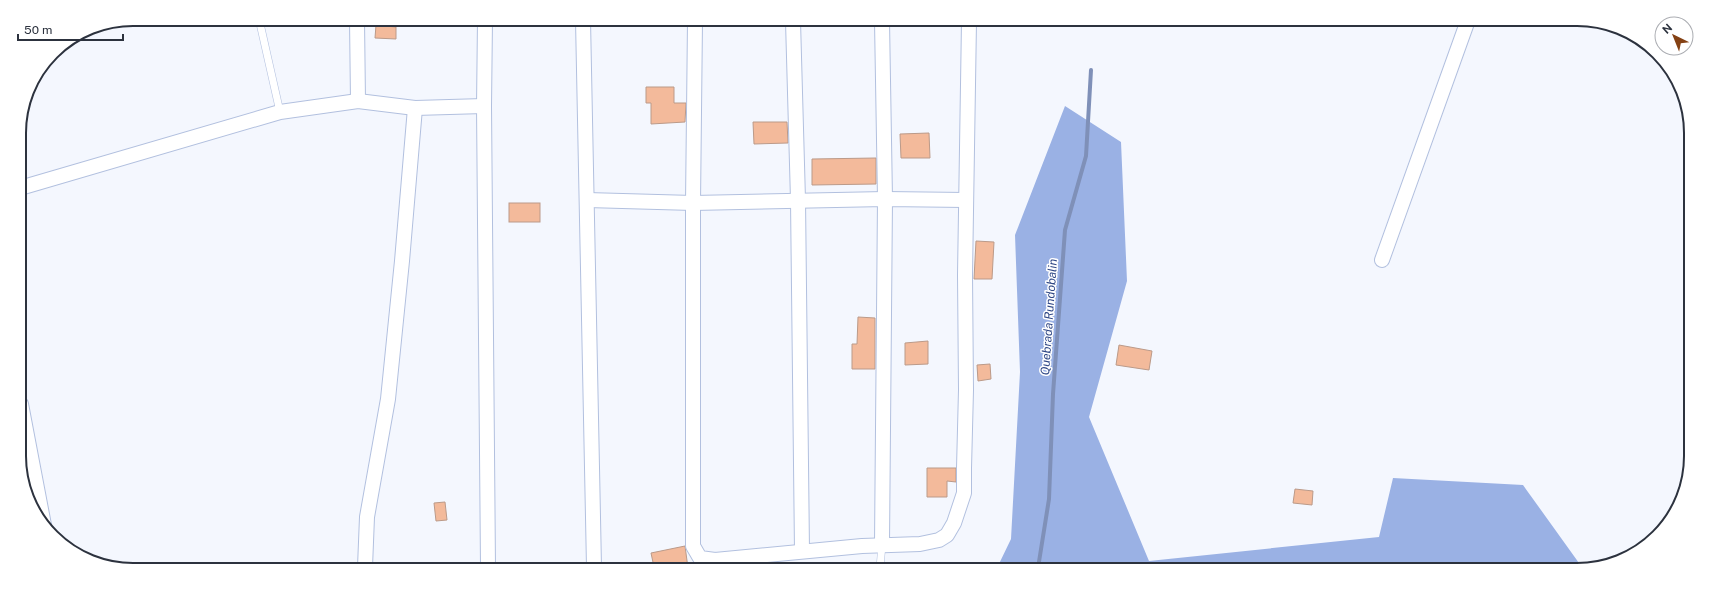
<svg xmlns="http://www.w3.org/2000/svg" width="1710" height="589" font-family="'Public Sans',sans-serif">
  <rect width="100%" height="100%" fill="#f4f7fe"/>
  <path fill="#9ab1e4" d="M1065,106L1121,142L1127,281L1089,417L1149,561L1379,537L1393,478L1523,485L1584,570L997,568L1011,539L1020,372L1015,235Z"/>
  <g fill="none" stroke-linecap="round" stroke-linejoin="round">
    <path stroke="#7f90b8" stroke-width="4" d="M1038,568L1049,499L1053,394L1065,230L1086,156L1091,70"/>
  </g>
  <g fill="#f3ba9b" stroke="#bb9a89">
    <path d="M376,25L396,27V39L375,38Z"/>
    <path d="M646,87H674V103H686L685,122L651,124V103H646Z"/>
    <path d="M753,122H787L788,143L754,144Z"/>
    <path d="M929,133L930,158H901L900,134Z"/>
    <path d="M876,158V184L812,185V159Z"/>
    <rect x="509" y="203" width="31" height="19"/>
    <path d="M976,241L994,242L992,279H974Z"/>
    <path d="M858,317L875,318V369H852V344H857Z"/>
    <path d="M928,341V364L905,365V343Z"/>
    <path d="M1119,345L1152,351L1149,370L1116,365Z"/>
    <path d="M990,364L991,379L978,381L977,365Z"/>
    <path d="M927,468H956V482L947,481V497H927Z"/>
    <path d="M1295,489L1313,491L1312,505L1293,503Z"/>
    <path d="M445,502L447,520L436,521L434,503Z"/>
    <path d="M685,546L688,568L654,567L651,553Z"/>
  </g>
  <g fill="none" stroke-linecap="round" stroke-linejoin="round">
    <g stroke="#b2c0df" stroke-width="8">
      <g id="service">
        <path d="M259,19L280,112"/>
        <path d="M880,568L882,544"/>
      </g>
    </g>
    <g stroke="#b2c0df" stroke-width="16">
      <g id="minor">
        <path d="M357,20L358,101"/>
        <path d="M485,20L484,106L488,567"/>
        <path d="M583,20L594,567"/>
        <path d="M695,21L693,203V546L700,558L715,560L862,546L920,544L939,540L947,535L954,523L964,493V468L966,390L965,275L969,21"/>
        <path d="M793,21L798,200L802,551"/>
        <path d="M882,21L885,199L882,544"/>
        <path d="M20,188L280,112L358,101L415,108L484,106"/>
        <path d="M587,200L693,203L885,199L966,200"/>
        <path d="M1382,260L1467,23"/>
        <path d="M21,404L44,525"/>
        <path d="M365,567L367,517L388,399L402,261L415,108"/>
      </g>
    </g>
    <use href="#service" stroke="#fff" stroke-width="7"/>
    <use href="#minor" stroke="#fff" stroke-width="14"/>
  </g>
  <g text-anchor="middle" stroke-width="3" stroke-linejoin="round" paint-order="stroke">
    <g font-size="12" font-style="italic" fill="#304886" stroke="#fff">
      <text transform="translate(1049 317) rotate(-86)" y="4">Quebrada Rundobalin</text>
    </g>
  </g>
  <path d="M0 0H1710V589H0ZM133 26H1577A107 107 0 0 1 1684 133V456A107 107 0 0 1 1577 563H133A107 107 0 0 1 26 456V133A107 107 0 0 1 133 26Z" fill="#fff" fill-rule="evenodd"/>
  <path fill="none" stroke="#2c323e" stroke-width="2" d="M133 26H1577A107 107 0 0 1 1684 133V456A107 107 0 0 1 1577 563H133A107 107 0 0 1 26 456V133A107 107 0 0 1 133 26Z"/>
  <g transform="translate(1674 36) rotate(317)"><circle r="19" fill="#ffffff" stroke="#abadb2"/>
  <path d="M0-3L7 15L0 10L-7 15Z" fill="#844114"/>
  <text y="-6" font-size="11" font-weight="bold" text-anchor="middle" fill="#2c323e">N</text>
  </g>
  <path d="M18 34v6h105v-6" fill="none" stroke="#2c323e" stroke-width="2"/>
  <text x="24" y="34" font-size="12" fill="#2c323e" stroke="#ffffff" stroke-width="3" paint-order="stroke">50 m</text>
</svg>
